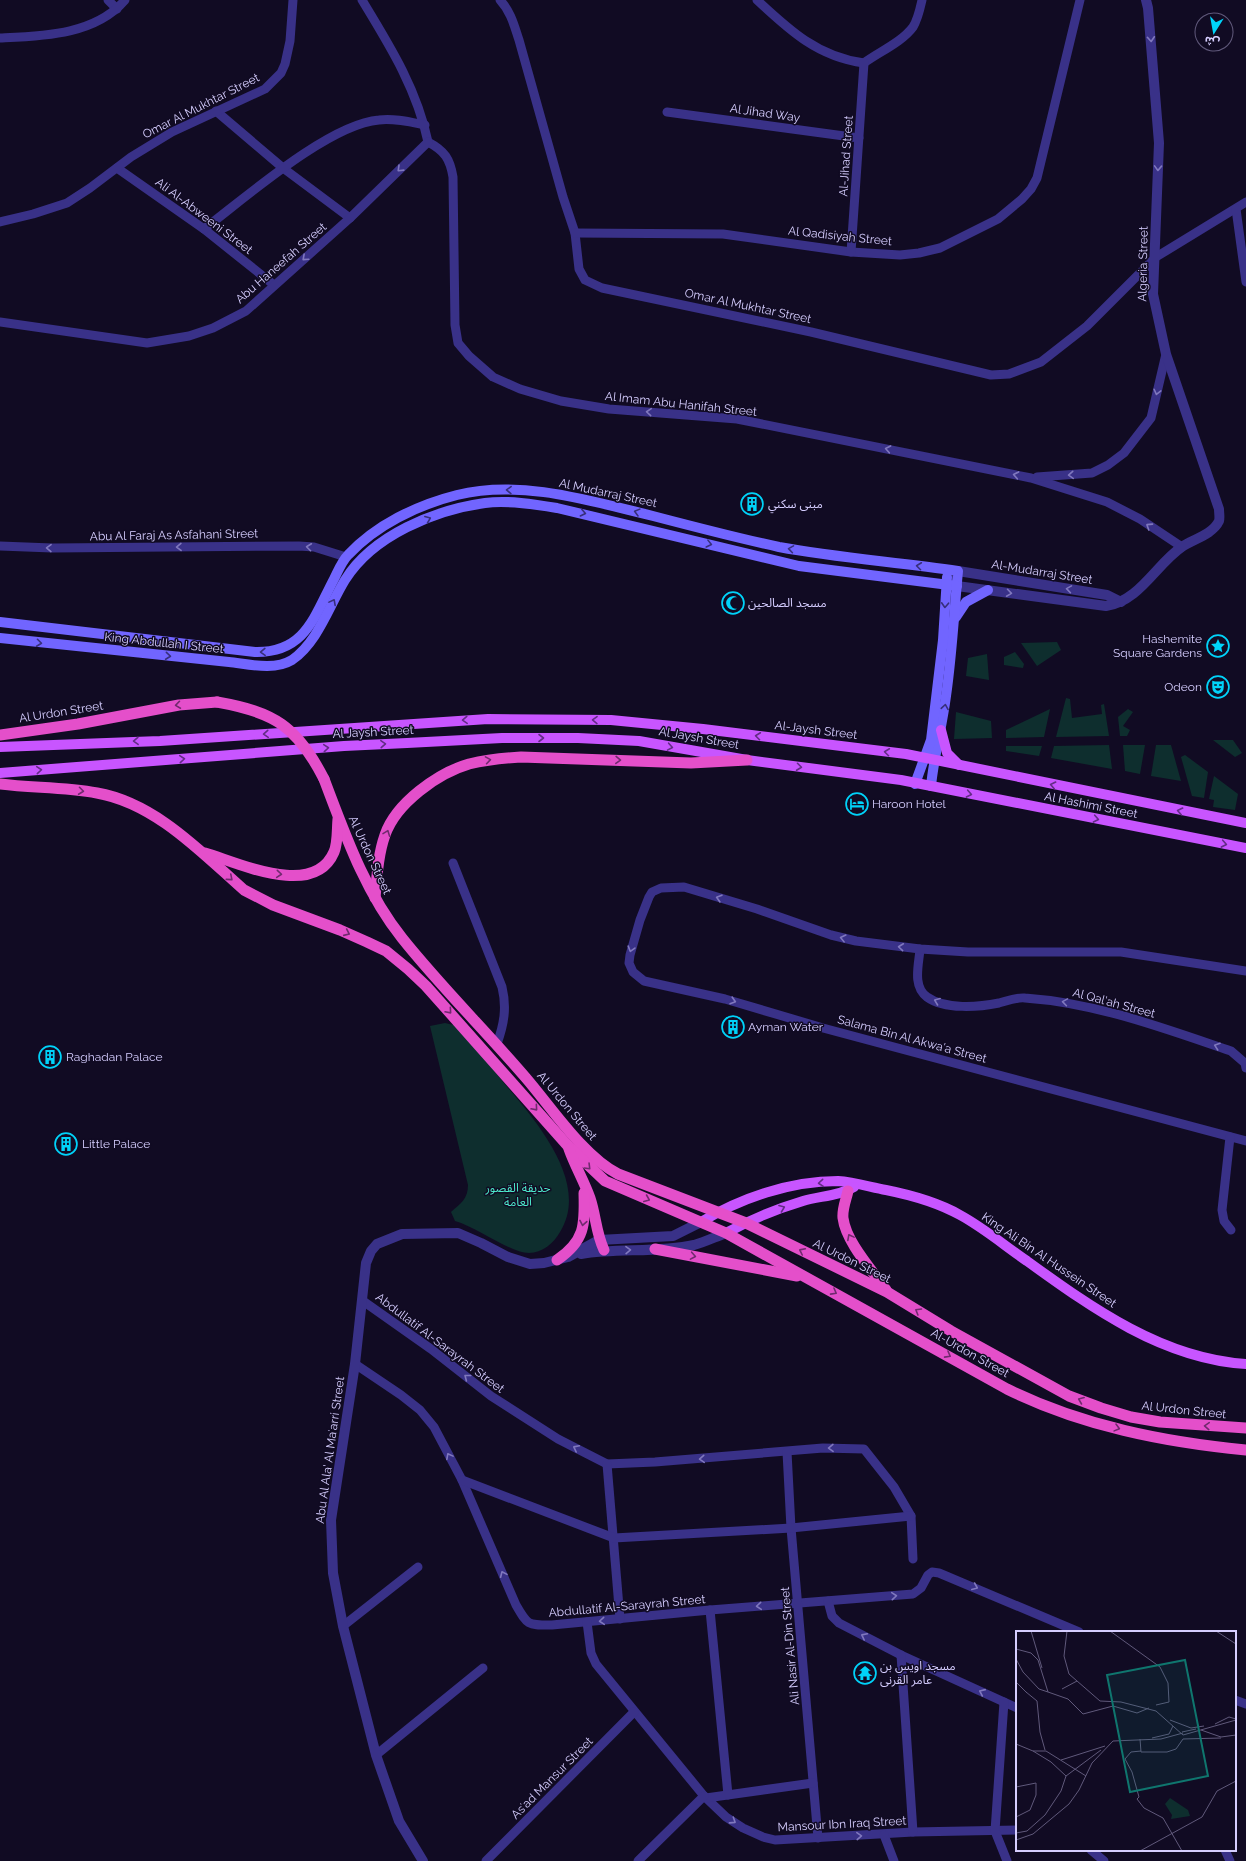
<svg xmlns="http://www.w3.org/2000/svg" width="1246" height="1861" font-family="Raleway,'Noto Sans Arabic',sans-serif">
  <rect width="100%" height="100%" fill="#110b23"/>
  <g fill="#0e2e2e">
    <path d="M1057,642L1061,650L1037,666L1021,643Z"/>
    <path d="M1015,652L1024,664L1023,668L1004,665V657Z"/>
    <path d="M987,654L989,680L966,676L968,658Z"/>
    <path d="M1066,698L1070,699L1072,718L1102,714L1101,705L1104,704L1109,736L1056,737Z"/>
    <path d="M1050,709L1044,737L1006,738V730Z"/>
    <path d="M1128,709L1133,712L1123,726L1130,730L1127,736H1120L1118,717Z"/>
    <path d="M956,712L991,721L992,738L954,739Z"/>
    <path d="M1213,740H1233L1242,753L1235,757Z"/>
    <path d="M1109,745L1112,769L1051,758L1054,746Z"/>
    <path d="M1123,745H1145L1140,774L1125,771Z"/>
    <path d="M1156,745H1171L1181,781L1151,776Z"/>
    <path d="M1006,746H1042L1039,756L1006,751Z"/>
    <path d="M1185,755L1208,772L1204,798L1192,796L1181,757Z"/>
    <path d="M1214,776L1238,794L1235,810L1213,807L1214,800L1209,799Z"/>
    <path d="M445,1023L458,1026C473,1045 489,1064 504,1083C534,1119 591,1182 560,1232C554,1243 542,1253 529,1253C510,1253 477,1227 455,1221L451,1212C461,1203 468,1199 468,1185L430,1026Z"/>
  </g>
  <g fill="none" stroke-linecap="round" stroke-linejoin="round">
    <g stroke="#393188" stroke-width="9">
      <path d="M108,0L117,9"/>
      <path d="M362,0C390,46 417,89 428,142"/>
      <path d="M500,0C511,12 514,25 519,40L563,197L575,233L579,269L585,280L602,288L811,332L991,375L1009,374L1041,362L1087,326L1156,257L1246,202"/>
      <path d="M757,0C789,30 818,57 864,63"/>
      <path d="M0,38C43,36 95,35 125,0"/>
      <path d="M864,63C879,52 902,42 913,27C918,19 920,9 922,0"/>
      <path d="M216,111L283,168L350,218"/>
      <path d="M667,112L859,138"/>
      <path d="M428,142C445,151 450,159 453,177L455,325L458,343L469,356L493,377L520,389L561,401L609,409L737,419L1031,478L1107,502L1140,519L1182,547"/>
      <path d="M117,168L204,229L274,285"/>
      <path d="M1236,209L1246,282"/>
      <path d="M0,222L33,214L67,203L90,188L131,157L172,132L265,89L281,73L285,64L290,41L293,0"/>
      <path d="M204,229C245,198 329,124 379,120C394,118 410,122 425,125"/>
      <path d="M575,233L723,234L851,252L900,255L919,253L940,248L998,219L1022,199L1031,189L1037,178L1080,0"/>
      <path d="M851,252L864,63"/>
      <path d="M0,322L147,343L189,336L213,328L246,311L350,218L428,142"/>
      <path d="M1037,477L1092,473L1108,465L1124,453L1151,418L1166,354"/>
      <path d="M0,546L52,548L299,546L314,547L346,557"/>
      <path d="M453,863L502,987C507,1008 504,1024 497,1044"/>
      <path d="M920,949C919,964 912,986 927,997C945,1010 979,1007 999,1003C1007,1001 1017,997 1025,998C1097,1003 1163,1028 1231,1051L1245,1063L1246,1068"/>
      <path d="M1246,971L1121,952H968L920,949L856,941L831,935L757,909L684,887L661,888L652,892L649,897L640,920L630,955L629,963L633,972L644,981L725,999L823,1028L1246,1141"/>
      <path d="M1230,1137L1222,1210L1224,1221L1231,1230"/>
      <path d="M363,1301L431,1349L491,1396L558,1439L607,1464L655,1462L823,1448L864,1449L894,1487L911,1516L913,1559"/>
      <path d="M355,1364L401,1395L420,1410L434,1427L462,1480L516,1605C528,1626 528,1625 552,1625L710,1610L913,1594L921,1588L928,1575L932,1572L939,1573L1079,1632"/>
      <path d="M787,1452L791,1528L818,1838"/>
      <path d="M607,1464L620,1619"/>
      <path d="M462,1480L614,1538L791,1528L911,1516"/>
      <path d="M828,1601L832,1616L839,1623L901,1655L1017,1708"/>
      <path d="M710,1610L728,1795"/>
      <path d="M587,1622L591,1653L596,1664L704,1796L726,1817L743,1828L763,1837L775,1840L913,1832L1017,1830"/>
      <path d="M343,1626L418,1567"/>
      <path d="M901,1655L913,1832"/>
      <path d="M1235,1700L1246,1704"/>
      <path d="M1004,1702L995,1831L1007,1861"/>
      <path d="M376,1755L483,1668"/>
      <path d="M706,1798L813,1783"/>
      <path d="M884,1835L894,1861"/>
      <path d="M1091,1850L1104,1861"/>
      <path d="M1225,1850L1230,1861"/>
      <path d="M486,1861L634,1712"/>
      <path d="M638,1861L704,1796"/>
    </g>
    <g stroke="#393188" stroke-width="10">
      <path d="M958,571L1107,595L1121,602"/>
      <path d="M957,586L1106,606C1140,601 1156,564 1183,546C1194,539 1213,534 1219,521C1220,518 1219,513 1219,509L1166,354L1153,294L1159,143L1148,8L1146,0"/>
      <path d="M581,1254C618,1248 657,1253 694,1245C705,1242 715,1237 726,1233"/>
      <path d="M423,1861L399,1821L376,1755L343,1626L333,1573L331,1520L355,1364L366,1263L371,1251L377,1244L402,1234L458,1233L481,1243L508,1257L530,1264L544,1263L568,1257L599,1240L673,1236L701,1222"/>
    </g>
    <g stroke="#7165ff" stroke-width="10">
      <path d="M956,617L966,602L988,590"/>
      <path d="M0,622L255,652C305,653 314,617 334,579C338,571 342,561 348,555C376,525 417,505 457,495C521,479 591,501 653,516C695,527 737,538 779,547C838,558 899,562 958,571C954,613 952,655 946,696C942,727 934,756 931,786"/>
      <path d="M0,638L229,662C248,664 274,671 292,660C318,642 329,606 345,580C373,535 435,510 485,503C508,500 534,504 557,508L799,566L957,586"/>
      <path d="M915,784L931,740L943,640L947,577"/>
    </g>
    <g stroke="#c855ff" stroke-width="10">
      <path d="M941,730L947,753L959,765"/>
      <path d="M0,747L160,741L488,719L611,720L703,729L906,754L1246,823"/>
      <path d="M0,773L344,746L407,743L502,738H578L639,741L747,760L901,780L1246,848"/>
      <path d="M701,1222C741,1198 790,1181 838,1181C854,1182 870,1187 886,1190C911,1195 937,1202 960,1215C984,1228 1005,1246 1027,1261C1092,1308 1163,1359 1246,1364"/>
      <path d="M726,1233C750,1220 776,1209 803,1201C820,1196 839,1196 854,1187"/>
    </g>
    <g stroke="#e44fca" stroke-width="11">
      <path d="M0,735L78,724L179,705L217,702"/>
      <path d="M324,779C345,834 365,892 402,938C441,987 486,1031 526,1078C551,1107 584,1157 618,1174L746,1223L887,1292L951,1331L1069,1396L1101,1408L1131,1417L1160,1422L1246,1428"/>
      <path d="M0,784C32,788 65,787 97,793C155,803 201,852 244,890L273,905L340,930L367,942L386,951L408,969L426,986L568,1146L605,1181L726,1233L1007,1389C1082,1426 1164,1442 1246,1450"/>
      <path d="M205,853C239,863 314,899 334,852C338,843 337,829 338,819"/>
      <path d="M375,898C377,876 378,855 385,835C396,803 438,773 469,764C486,760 503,758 521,757L691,763L747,760"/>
      <path d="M569,1149C575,1166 584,1181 590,1198C596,1216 596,1233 604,1250"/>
      <path d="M848,1191C846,1200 842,1209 843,1218C846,1242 872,1270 886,1290"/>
      <path d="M655,1249L797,1276"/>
      <path d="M557,1260C585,1241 585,1225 584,1193"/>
    </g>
    <path stroke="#e44fca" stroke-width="11" d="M217,702C274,712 297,726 324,779"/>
  </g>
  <defs><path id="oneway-chevron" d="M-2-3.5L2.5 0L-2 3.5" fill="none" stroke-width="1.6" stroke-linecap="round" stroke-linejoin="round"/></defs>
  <g stroke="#8078be">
    <use href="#oneway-chevron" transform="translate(1151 39) rotate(86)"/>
    <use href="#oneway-chevron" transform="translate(1158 168) rotate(92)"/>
    <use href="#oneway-chevron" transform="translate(400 169) rotate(136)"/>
    <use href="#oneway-chevron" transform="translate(305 258) rotate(138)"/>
    <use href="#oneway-chevron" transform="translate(1157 392) rotate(104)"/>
    <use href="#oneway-chevron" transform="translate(649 412) rotate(-175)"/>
    <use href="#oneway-chevron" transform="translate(888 449) rotate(-169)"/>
    <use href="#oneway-chevron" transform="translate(1016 475) rotate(-169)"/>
    <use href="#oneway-chevron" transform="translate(1071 475) rotate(176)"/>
    <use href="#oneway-chevron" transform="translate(1149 526) rotate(-147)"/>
    <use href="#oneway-chevron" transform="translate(179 547) rotate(179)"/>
    <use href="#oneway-chevron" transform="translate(309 547) rotate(-173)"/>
    <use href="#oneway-chevron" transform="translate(49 548) rotate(-179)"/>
    <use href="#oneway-chevron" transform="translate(1069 589) rotate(-171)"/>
    <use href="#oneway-chevron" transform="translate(1009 593) rotate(8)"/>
    <use href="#oneway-chevron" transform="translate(719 898) rotate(-164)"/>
    <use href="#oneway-chevron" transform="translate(843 938) rotate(-166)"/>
    <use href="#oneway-chevron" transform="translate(901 947) rotate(-174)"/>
    <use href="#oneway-chevron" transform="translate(631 949) rotate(106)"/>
    <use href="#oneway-chevron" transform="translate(733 1001) rotate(17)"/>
    <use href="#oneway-chevron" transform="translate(937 1001) rotate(-159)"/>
    <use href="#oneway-chevron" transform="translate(1065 1002) rotate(-171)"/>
    <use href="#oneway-chevron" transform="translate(1217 1046) rotate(-161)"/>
    <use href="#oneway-chevron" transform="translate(628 1250) rotate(-1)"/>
    <use href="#oneway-chevron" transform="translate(467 1377) rotate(-142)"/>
    <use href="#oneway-chevron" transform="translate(576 1448) rotate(-153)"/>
    <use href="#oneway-chevron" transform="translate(831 1448) rotate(179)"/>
    <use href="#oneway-chevron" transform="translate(449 1456) rotate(-118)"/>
    <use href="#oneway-chevron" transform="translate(702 1459) rotate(176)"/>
    <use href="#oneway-chevron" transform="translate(503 1574) rotate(-114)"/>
    <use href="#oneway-chevron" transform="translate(975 1587) rotate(23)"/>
    <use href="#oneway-chevron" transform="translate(894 1596) rotate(-5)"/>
    <use href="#oneway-chevron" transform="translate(759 1606) rotate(175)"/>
    <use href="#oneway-chevron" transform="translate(602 1621) rotate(175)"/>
    <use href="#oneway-chevron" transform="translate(864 1636) rotate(-153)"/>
    <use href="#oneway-chevron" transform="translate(982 1692) rotate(-156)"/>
    <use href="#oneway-chevron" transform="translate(733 1821) rotate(33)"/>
    <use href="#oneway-chevron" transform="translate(859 1836) rotate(-3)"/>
  </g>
  <g stroke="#372f7b">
    <use href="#oneway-chevron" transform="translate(509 490) rotate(-178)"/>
    <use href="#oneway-chevron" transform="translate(637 512) rotate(-165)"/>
    <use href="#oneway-chevron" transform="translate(583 513) rotate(12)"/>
    <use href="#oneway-chevron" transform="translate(428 519) rotate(-22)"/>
    <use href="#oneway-chevron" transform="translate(709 544) rotate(14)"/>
    <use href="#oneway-chevron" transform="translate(791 549) rotate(-171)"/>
    <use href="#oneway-chevron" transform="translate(919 566) rotate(-173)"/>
    <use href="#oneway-chevron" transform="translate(333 602) rotate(-62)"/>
    <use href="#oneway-chevron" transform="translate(945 605) rotate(93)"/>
    <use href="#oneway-chevron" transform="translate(39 643) rotate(7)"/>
    <use href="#oneway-chevron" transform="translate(263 652) rotate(178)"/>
    <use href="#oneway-chevron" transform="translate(168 656) rotate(6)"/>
    <use href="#oneway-chevron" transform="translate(945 707) rotate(-81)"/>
  </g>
  <g stroke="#702a6e">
    <use href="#oneway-chevron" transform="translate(178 705) rotate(172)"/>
    <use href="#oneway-chevron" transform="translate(488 760) rotate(-9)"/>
    <use href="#oneway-chevron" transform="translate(618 760) rotate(2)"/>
    <use href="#oneway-chevron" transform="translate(81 791) rotate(7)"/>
    <use href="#oneway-chevron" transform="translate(387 833) rotate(-69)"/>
    <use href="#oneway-chevron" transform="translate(279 874) rotate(5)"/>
    <use href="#oneway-chevron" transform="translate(230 878) rotate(41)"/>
    <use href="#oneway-chevron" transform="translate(347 933) rotate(24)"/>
    <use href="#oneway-chevron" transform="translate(449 1011) rotate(49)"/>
    <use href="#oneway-chevron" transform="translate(535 1108) rotate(49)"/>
    <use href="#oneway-chevron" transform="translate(588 1167) rotate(45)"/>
    <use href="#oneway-chevron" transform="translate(647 1199) rotate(23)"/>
    <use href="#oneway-chevron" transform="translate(583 1223) rotate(100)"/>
    <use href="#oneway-chevron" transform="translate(850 1237) rotate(-118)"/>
    <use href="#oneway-chevron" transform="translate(802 1251) rotate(-154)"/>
    <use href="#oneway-chevron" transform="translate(693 1256) rotate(10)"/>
    <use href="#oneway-chevron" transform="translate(834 1292) rotate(29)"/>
    <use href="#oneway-chevron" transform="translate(918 1311) rotate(-149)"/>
    <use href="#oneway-chevron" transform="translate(948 1355) rotate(29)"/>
    <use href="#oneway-chevron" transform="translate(1081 1400) rotate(-158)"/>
    <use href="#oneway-chevron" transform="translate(1207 1426) rotate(-176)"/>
    <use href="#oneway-chevron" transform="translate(1117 1428) rotate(15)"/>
  </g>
  <g stroke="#632c86">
    <use href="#oneway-chevron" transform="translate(465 720) rotate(177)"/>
    <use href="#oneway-chevron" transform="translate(595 720) rotate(-179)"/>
    <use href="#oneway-chevron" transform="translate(266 734) rotate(176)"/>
    <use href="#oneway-chevron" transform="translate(758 736) rotate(-173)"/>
    <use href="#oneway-chevron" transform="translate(541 738)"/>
    <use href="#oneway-chevron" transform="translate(136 741) rotate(178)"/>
    <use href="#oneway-chevron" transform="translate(383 744) rotate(-3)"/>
    <use href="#oneway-chevron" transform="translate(670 747) rotate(10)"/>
    <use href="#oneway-chevron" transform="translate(326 748) rotate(-5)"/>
    <use href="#oneway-chevron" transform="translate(887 752) rotate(-173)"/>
    <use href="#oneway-chevron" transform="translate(182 759) rotate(-5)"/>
    <use href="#oneway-chevron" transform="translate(799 767) rotate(7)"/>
    <use href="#oneway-chevron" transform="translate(39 770) rotate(-5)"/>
    <use href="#oneway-chevron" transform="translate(1053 785) rotate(-168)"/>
    <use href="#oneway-chevron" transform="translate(969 794) rotate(11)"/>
    <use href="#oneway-chevron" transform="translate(1180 811) rotate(-168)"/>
    <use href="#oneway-chevron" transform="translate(1096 819) rotate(11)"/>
    <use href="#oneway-chevron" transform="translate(1224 844) rotate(11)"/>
    <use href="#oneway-chevron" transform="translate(821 1183) rotate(175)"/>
    <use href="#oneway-chevron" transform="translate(782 1208) rotate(-21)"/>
  </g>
  <defs>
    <g id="building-ring" transform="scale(1.15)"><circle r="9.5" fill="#110b23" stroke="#00d3f9" stroke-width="1.5"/><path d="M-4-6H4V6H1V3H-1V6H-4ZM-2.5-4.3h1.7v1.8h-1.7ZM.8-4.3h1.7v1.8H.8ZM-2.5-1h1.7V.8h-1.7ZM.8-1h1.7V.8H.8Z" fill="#00d3f9"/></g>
    <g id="mosque-ring" transform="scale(1.15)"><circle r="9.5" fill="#110b23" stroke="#00d3f9" stroke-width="1.5"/><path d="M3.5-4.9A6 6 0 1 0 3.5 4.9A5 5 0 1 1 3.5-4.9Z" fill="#00d3f9"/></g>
    <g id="sight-ring" transform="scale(1.15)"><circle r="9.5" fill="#110b23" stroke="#00d3f9" stroke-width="1.5"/><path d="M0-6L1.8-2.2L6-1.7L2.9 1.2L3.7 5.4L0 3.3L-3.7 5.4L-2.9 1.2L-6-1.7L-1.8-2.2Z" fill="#00d3f9"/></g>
    <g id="theatre-ring" transform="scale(1.15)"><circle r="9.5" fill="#110b23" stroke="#00d3f9" stroke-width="1.5"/><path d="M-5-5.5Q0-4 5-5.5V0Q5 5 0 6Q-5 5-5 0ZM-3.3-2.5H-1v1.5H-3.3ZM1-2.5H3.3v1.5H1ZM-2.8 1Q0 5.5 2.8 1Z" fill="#00d3f9"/></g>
    <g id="hotel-ring" transform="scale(1.15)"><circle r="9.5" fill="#110b23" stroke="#00d3f9" stroke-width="1.5"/><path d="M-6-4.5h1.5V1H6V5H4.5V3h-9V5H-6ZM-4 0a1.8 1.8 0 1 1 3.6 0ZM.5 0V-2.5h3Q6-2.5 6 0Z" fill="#00d3f9"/></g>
    <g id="temple-ring" transform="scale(1.15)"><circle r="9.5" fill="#110b23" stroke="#00d3f9" stroke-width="1.5"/><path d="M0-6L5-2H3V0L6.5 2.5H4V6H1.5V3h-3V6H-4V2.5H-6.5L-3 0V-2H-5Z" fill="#00d3f9"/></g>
  </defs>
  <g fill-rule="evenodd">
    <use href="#building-ring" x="752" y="504"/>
    <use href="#mosque-ring" x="733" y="603"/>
    <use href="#sight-ring" x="1218" y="646"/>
    <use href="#theatre-ring" x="1218" y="687"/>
    <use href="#hotel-ring" x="857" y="804"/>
    <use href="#building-ring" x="733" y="1027"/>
    <use href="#building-ring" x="50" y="1057"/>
    <use href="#building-ring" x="66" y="1144"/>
    <use href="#temple-ring" x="865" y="1673"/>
  </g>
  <g text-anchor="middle" stroke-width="3" stroke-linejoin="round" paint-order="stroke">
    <g font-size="12" fill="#d6ceff" stroke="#110b23">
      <text transform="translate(201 106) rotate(-27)" y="4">Omar Al Mukhtar Street</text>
      <text transform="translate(765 113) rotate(8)" y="4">Al Jihad Way</text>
      <text transform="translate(846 156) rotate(-86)" y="4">Al-Jihad Street</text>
      <text transform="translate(204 216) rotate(37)" y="4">Ali Al-Abweeni Street</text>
      <text transform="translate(840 236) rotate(6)" y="4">Al Qadisiyah Street</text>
      <text transform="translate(281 263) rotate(-41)" y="4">Abu Haneefah Street</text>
      <text transform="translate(1143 264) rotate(-89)" y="4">Algeria Street</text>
      <text transform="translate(748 306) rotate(12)" y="4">Omar Al Mukhtar Street</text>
      <text transform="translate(681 404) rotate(6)" y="4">Al Imam Abu Hanifah Street</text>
      <text transform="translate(608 493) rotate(12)" y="4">Al Mudarraj Street</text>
      <text transform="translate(174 535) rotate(-1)" y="4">Abu Al Faraj As Asfahani Street</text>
      <text transform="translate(1042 572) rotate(9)" y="4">Al-Mudarraj Street</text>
      <text transform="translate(164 643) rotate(6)" y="4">King Abdullah I Street</text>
      <text transform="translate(61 712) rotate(-9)" y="4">Al Urdon Street</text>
      <text transform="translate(816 730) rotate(7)" y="4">Al-Jaysh Street</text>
      <text transform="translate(373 732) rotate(-3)" y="4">Al Jaysh Street</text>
      <text transform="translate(699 738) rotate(10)" y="4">Al Jaysh Street</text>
      <text transform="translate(1091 805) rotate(11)" y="4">Al Hashimi Street</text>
      <text transform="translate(370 855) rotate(65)" y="4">Al Urdon Street</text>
      <text transform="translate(1114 1003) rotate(15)" y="4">Al Qal'ah Street</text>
      <text transform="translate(912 1039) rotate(15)" y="4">Salama Bin Al Akwa'a Street</text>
      <text transform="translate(567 1106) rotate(50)" y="4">Al Urdon Street</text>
      <text transform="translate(1049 1260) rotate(34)" y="4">King Ali Bin Al Hussein Street</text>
      <text transform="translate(852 1261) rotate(26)" y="4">Al Urdon Street</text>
      <text transform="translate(440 1343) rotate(37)" y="4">Abdullatif Al-Sarayrah Street</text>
      <text transform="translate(970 1353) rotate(29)" y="4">Al-Urdon Street</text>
      <text transform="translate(1184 1410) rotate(6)" y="4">Al Urdon Street</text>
      <text transform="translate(330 1450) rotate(-82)" y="4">Abu Al Ala' Al Maʻarri Street</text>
      <text transform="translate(627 1606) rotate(-5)" y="4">Abdullatif Al-Sarayrah Street</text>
      <text transform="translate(790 1646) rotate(-95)" y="4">Ali Nasir Al-Din Street</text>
      <text transform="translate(552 1778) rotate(-45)" y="4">Asʻad Mansur Street</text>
      <text transform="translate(842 1824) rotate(-3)" y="4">Mansour Ibn Iraq Street</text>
    </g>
    <g font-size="12" fill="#d6ceff" stroke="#110b23" text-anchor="start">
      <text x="768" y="508">مبنى سكني</text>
      <text x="748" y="607">مسجد الصالحين</text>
      <text x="1202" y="643" text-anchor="end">Hashemite<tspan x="1202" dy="14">Square Gardens</tspan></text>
      <text x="1202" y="691" text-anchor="end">Odeon</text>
      <text x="872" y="808">Haroon Hotel</text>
      <text x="748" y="1031">Ayman Water</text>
      <text x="66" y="1061">Raghadan Palace</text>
      <text x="82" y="1148">Little Palace</text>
      <text x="880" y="1670">مسجد اويس بن<tspan x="880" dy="14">عامر القرنى</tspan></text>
    </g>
    <g font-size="12" fill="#4deccd" stroke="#110b23">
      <text x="518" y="1192">حديقة القصور<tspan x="518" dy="14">العامة</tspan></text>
    </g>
  </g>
  <g transform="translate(1016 1631)">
    <rect width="220" height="220" fill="#110b23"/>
    <path d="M154,167L172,179L174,185L155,188L156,184L149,173Z" fill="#0e2e2e"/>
    <path fill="none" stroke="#60597b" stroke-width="1" d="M15,0L26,37M51,0L48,25L53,43L84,70L105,71L140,80L167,104L220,89M94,0L144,36L152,52L153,71L140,74M200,0L220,13M0,18L15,22L22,29L32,61L52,68L67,83L97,75L121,82L133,77M0,28L7,41L23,58L32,61M0,51L11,62M46,58L61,50M10,61L21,70L24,101L29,119M154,89L175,97L188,95M199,93L213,86L220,88M185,99L205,106L220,104M166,101L180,98M136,107L153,103L157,95M124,108L125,121H151L160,118L167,108L205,107M0,113L17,120H30L70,145M17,120L35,131L50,145M125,120L115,121L109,128L116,141L123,166L121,168L128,177L147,187L166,220M45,129L89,115M0,156L20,152V164L14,179L0,186M0,202L11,200L29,184L45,160L50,145L85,119M0,209L17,203L53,173L63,159L76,132L97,110L145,108L167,102M124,220L186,186L201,160L220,150"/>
    <path fill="#0f766e" fill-opacity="0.15" stroke="#0f766e" stroke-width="2" d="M169,29L192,145L114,161L91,44Z"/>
    <rect width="220" height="220" fill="none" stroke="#d6ceff" stroke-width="2"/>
  </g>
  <g transform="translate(1214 32) rotate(191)"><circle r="19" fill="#110b23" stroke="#60597b"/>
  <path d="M0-3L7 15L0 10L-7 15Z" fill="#00d3f9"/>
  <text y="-6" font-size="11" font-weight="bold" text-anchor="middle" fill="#d6ceff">ش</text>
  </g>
</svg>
